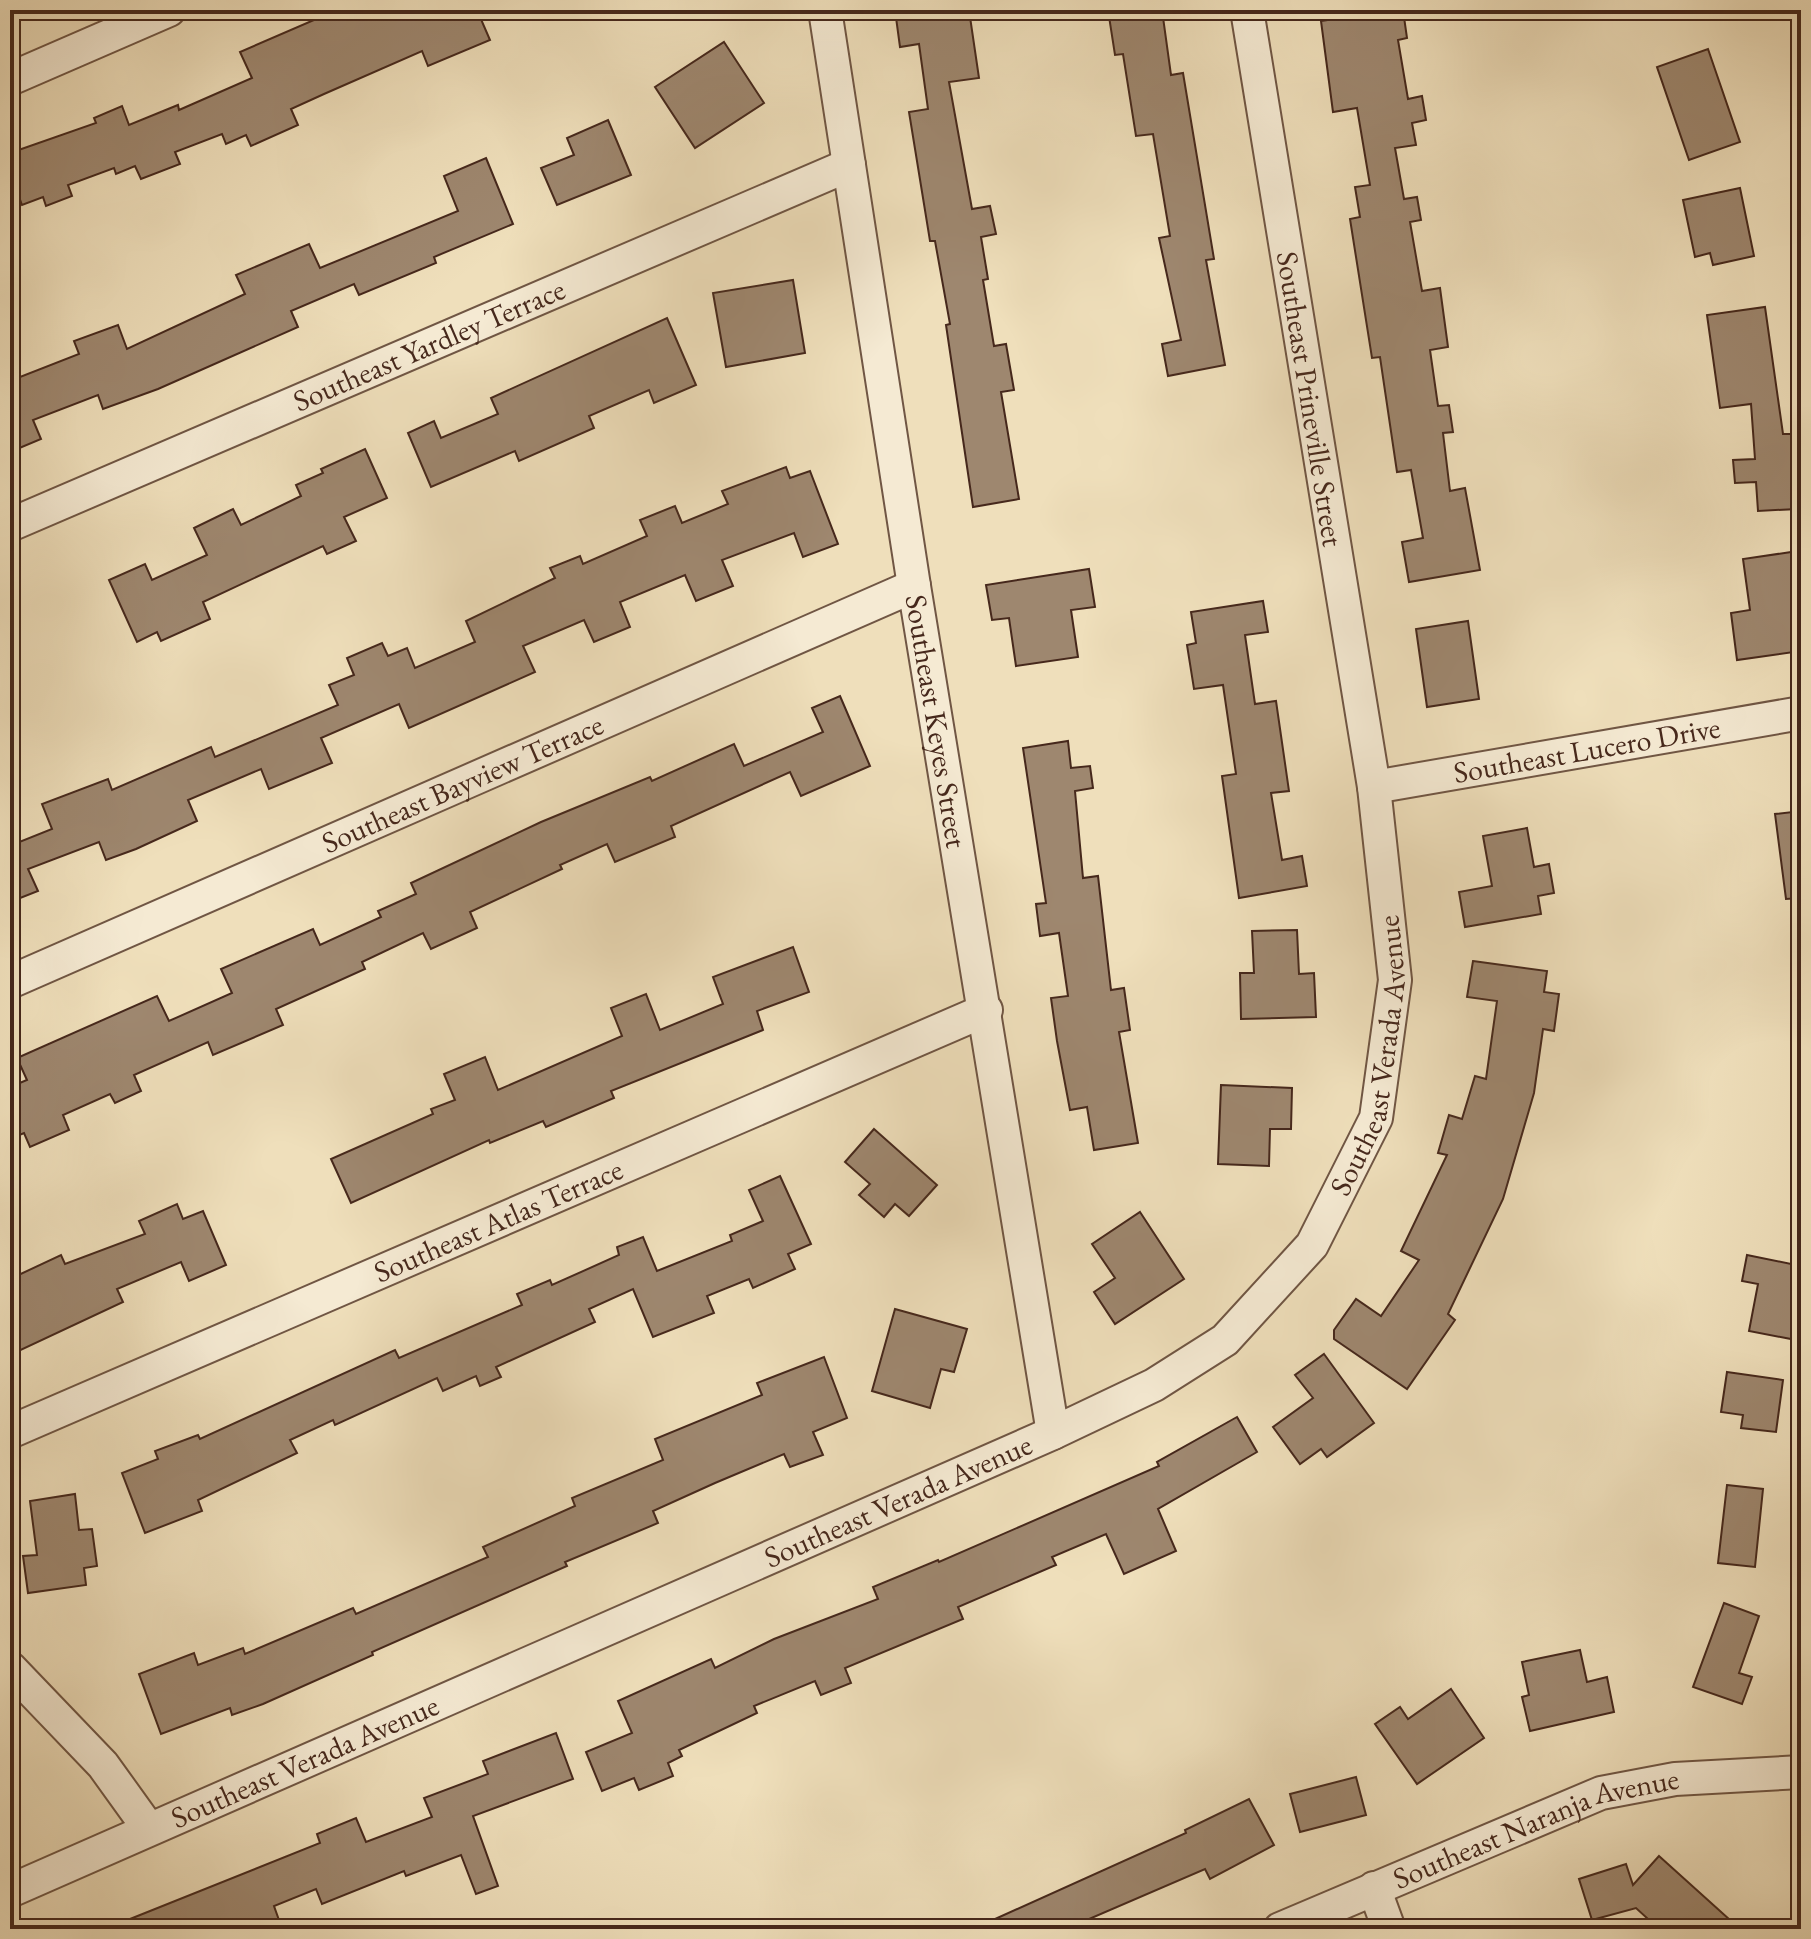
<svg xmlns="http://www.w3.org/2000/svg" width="1811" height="1939" font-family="'EB Garamond',serif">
  <rect width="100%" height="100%" fill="#efdfbb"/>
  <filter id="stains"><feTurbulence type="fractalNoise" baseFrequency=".0025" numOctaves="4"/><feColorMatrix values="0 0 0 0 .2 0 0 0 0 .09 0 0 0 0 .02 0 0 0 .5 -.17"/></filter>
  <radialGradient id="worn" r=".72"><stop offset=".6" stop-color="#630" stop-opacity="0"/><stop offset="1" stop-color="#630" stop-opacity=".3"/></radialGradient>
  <g fill="#9e876f" stroke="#46281c" stroke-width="2">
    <path d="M337,10H477L490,40L428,66L422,51L324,94L291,109L298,125L251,146L246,135L226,144L222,134L175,152L180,164L141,179L135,166L116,174L114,168L68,185L72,196L46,206L43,197L22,205L10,172V153L96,123L94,118L122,106L129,125L178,105L179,110L252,78L240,52Z"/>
    <path d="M895,10H969L979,78L949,82L972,209L990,206L996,234L981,237L988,279L983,280L994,346L1006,344L1014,390L1001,392L1019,499L973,507L946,325L950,324L935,241H930L909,112L928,109L919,44L900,47Z"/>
    <path d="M1108,10H1162L1171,75L1183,73L1214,259L1206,260L1225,365L1168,376L1162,344L1181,340L1159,238L1170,236L1153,134L1136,136L1123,54L1115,55Z"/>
    <path d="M1334,10H1403L1407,38L1398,40L1408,99L1422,96L1426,120L1412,123L1416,145L1395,148L1404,199L1417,197L1421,220L1410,222L1422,291L1440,288L1448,347L1430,350L1438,406L1449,405L1453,432L1443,433L1450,491L1465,488L1480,570L1409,582L1402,542L1423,538L1411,470L1397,472L1380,357L1372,358L1350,219L1360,217L1355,187L1370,185L1357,108L1333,112L1321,21L1335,19Z"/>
    <path d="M724,42L764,103L695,148L655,87Z"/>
    <path d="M1708,49L1740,142L1689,160L1657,67Z"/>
    <path d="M608,120L631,175L557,205L541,168L574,155L567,138Z"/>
    <path d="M486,158L513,224L434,257L436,263L359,295L354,284L291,311L298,327L158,389L103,409L98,395L33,420L41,439L10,452V368L15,379L79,354L74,341L118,325L127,349L245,294L236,275L309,244L320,268L458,211L444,176Z"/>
    <path d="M1740,188L1754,256L1713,265L1710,253L1695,257L1683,200Z"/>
    <path d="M793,280L805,353L726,367L713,293Z"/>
    <path d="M1765,307L1783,434H1792L1797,509L1758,511L1756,482L1735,483L1733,460L1755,459L1751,404L1720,408L1707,315Z"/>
    <path d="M667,318L696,385L654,403L649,390L589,416L594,428L519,461L515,451L431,487L408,433L434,421L441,438L498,414L491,398Z"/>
    <path d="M365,449L387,498L344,517L356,541L327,554L323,546L203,602L210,619L161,641L157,632L137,642L109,580L145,564L152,580L207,555L194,528L233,509L241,525L301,496L296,485L323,473L321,469Z"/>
    <path d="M786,467L790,478L810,471L838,544L803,557L794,533L722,560L733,586L696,601L685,575L620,602L630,627L594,642L584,620L523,646L535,672L409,728L399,704L321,738L332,763L269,789L261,769L188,800L197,821L136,849L106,860L99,842L28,869L38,891L10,902V826L17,843L52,829L42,804L108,779L112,790L211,747L215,757L338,705L329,685L354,675L347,658L382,643L388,656L407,648L415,668L475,642L466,621L555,578L550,568L580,556L583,564L647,536L640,520L675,506L682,523L728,504L722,491Z"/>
    <path d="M1798,551L1801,651L1737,660L1731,613L1750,610L1743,559Z"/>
    <path d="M1089,569L1095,607L1071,610L1078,657L1016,666L1009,618L992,620L986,585Z"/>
    <path d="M1263,601L1268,632L1245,635L1255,704L1276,701L1289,791L1271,793L1282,860L1302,856L1307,886L1239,898L1222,776L1236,774L1223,685L1194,689L1187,645L1196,643L1191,612Z"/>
    <path d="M1468,621L1479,699L1427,707L1416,629Z"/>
    <path d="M840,696L870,766L801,796L790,772L671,826L675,837L615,862L607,844L560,865L562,869L470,912L477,928L431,949L423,933L362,962L365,969L276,1009L283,1025L213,1055L208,1042L134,1075L141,1091L115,1103L110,1094L63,1115L69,1130L30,1147L24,1133L10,1139V1087L27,1080L17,1058L157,996L169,1021L232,993L221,969L313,929L320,945L381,917L378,911L416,894L411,883L541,822L650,777L652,781L734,744L744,766L823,732L812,708Z"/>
    <path d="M1068,741L1071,768L1090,766L1093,788L1075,791L1083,878L1098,876L1111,990L1124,988L1130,1030L1119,1032L1138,1143L1094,1150L1087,1107L1070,1110L1057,1041L1051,998L1068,996L1059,933L1040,936L1036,904L1046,903L1023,748Z"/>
    <path d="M1801,811V898L1786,899L1775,814Z"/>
    <path d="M1527,828L1534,867L1549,864L1554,893L1538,896L1541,914L1465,927L1459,892L1492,886L1483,836Z"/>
    <path d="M1297,930L1299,974L1314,973L1316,1017L1241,1019L1240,973H1254L1252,931Z"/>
    <path d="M793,947L809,992L757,1011L763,1030L611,1091L614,1098L546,1127L543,1121L490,1143L489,1140L351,1203L331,1159L433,1114L431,1109L455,1100L444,1074L485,1057L498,1090L622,1036L611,1008L646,994L660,1030L723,1004L713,977Z"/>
    <path d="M1473,961L1547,971L1544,992L1559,994L1554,1031L1543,1029L1534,1093L1503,1199L1448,1314L1455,1320L1407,1389L1334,1339V1330L1356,1299L1381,1316L1419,1260L1401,1251L1447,1155L1438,1153L1449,1115L1462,1119L1475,1076L1486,1079L1497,1001L1467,997Z"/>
    <path d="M1221,1085L1292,1088L1291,1129H1270L1269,1166L1218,1164Z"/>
    <path d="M874,1129L937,1185L909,1216L895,1204L884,1217L859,1195L870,1184L845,1162Z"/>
    <path d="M780,1176L811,1244L788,1254L795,1269L753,1288L749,1279L707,1296L714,1313L653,1337L633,1289L589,1309L595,1322L496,1367L501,1377L480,1386L476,1376L443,1391L437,1378L335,1425L333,1420L290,1440L297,1453L198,1500L202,1511L145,1533L122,1473L158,1459L155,1451L198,1435L200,1439L395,1350L399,1358L522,1305L517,1294L550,1280L552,1285L619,1255L617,1247L643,1237L657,1271L732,1241L730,1235L763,1221L749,1190Z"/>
    <path d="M177,1204L183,1219L203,1211L226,1265L189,1281L181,1262L117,1289L123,1302L10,1355V1279L61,1255L65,1264L145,1234L139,1221Z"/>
    <path d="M1140,1212L1184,1279L1115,1324L1094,1292L1115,1278L1092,1244Z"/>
    <path d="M1747,1255L1801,1266V1289L1791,1339L1749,1331L1758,1284L1742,1281Z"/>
    <path d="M895,1309L967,1329L954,1372L941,1369L930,1408L872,1391Z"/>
    <path d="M1324,1354L1374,1423L1327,1457L1321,1449L1300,1464L1273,1427L1313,1398L1295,1375Z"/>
    <path d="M824,1357L847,1418L813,1432L823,1455L790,1467L784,1454L715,1483L653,1511L658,1523L565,1562L567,1566L372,1652L373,1655L263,1704L232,1715L230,1708L161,1734L139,1674L194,1653L198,1665L243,1648L245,1654L353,1608L356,1614L488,1557L483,1547L575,1506L572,1498L663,1460L655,1439L762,1395L757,1383Z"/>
    <path d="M1727,1372L1783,1380L1776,1432L1741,1428L1743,1415L1721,1412Z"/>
    <path d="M1237,1417L1257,1452L1158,1509L1176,1551L1124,1574L1106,1534L1052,1557L1056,1565L958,1607L963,1619L845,1668L851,1683L821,1695L815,1681L754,1706L757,1713L679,1750L682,1756L668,1763L673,1776L639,1790L634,1778L602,1791L586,1752L632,1733L618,1701L711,1659L715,1668L774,1639L878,1599L873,1587L938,1560L939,1562L1159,1466L1157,1462Z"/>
    <path d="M1727,1485L1763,1489L1755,1567L1718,1563Z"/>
    <path d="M75,1494L79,1530L92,1529L97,1566L84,1568L86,1585L28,1593L23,1556L37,1555L30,1501Z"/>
    <path d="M1724,1603L1759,1616L1739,1673L1752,1677L1742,1704L1693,1687Z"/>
    <path d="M1580,1650L1587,1682L1607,1677L1614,1712L1530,1731L1522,1697L1529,1695L1522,1662Z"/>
    <path d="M1451,1689L1484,1738L1417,1784L1375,1724L1400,1707L1408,1719Z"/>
    <path d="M556,1733L573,1779L473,1816L498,1886L476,1894L461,1855L406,1876L404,1871L322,1904L316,1889L274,1906L280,1923L265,1929H105L320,1843L317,1834L356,1818L366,1842L432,1817L424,1798L488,1774L483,1761Z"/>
    <path d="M1356,1777L1366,1815L1300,1832L1290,1794Z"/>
    <path d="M1249,1799L1274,1845L1210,1879L1205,1869L1066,1929H973L1186,1833L1185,1830Z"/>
    <path d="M1659,1856L1740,1929H1659L1636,1908L1592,1920L1579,1879L1626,1864L1633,1885Z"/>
  </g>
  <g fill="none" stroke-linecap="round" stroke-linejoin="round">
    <g stroke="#705644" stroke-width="36">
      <g id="minor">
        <path id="s1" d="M825,10L914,586L1053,1433"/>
        <path d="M10,79L169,10"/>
        <path id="s2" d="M10,525L849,165"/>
        <path id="s3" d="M1374,787L1801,713"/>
        <path id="s4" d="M10,982L914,586"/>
        <path id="s5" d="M10,1432L986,1010"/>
        <path d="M10,1668L103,1765L149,1829"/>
        <path d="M1374,1888L1389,1929"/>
        <path id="s6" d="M10,1891L1053,1433L1154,1385L1225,1340L1312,1245L1376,1118L1395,980L1374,787L1247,10"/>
        <path id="s7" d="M1280,1929L1601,1793L1675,1779L1801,1772"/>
      </g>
    </g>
    <use href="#minor" stroke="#f5ead3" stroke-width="32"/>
  </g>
  <g text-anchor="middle" stroke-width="6" stroke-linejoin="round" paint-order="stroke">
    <g font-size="30" fill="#46281c" stroke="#f5ead3">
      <text dy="10" stroke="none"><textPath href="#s2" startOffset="456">Southeast Yardley Terrace</textPath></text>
      <text transform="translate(1310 399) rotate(81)" y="10">Southeast Prineville Street</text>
      <text dy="10" stroke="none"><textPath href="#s1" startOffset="720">Southeast Keyes Street</textPath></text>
      <text dy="10" stroke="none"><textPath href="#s3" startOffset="216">Southeast Lucero Drive</textPath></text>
      <text dy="10" stroke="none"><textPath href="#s4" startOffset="494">Southeast Bayview Terrace</textPath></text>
      <text dy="10" stroke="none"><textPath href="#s6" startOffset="1666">Southeast Verada Avenue</textPath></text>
      <text dy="10" stroke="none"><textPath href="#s5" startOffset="532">Southeast Atlas Terrace</textPath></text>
      <text dy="10" stroke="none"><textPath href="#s6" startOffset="970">Southeast Verada Avenue</textPath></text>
      <text dy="10" stroke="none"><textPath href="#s6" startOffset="322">Southeast Verada Avenue</textPath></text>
      <text dy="10" stroke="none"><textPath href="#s7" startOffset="276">Southeast Naranja Avenue</textPath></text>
    </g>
  </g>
  <rect width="1811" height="1939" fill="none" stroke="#efdfbb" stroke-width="40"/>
  <rect x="12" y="12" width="1787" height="1915" fill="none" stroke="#46281c" stroke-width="4"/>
  <rect x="20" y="20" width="1771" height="1899" fill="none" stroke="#46281c" stroke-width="2"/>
  <rect width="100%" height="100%" filter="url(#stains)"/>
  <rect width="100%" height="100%" fill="url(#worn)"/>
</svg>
